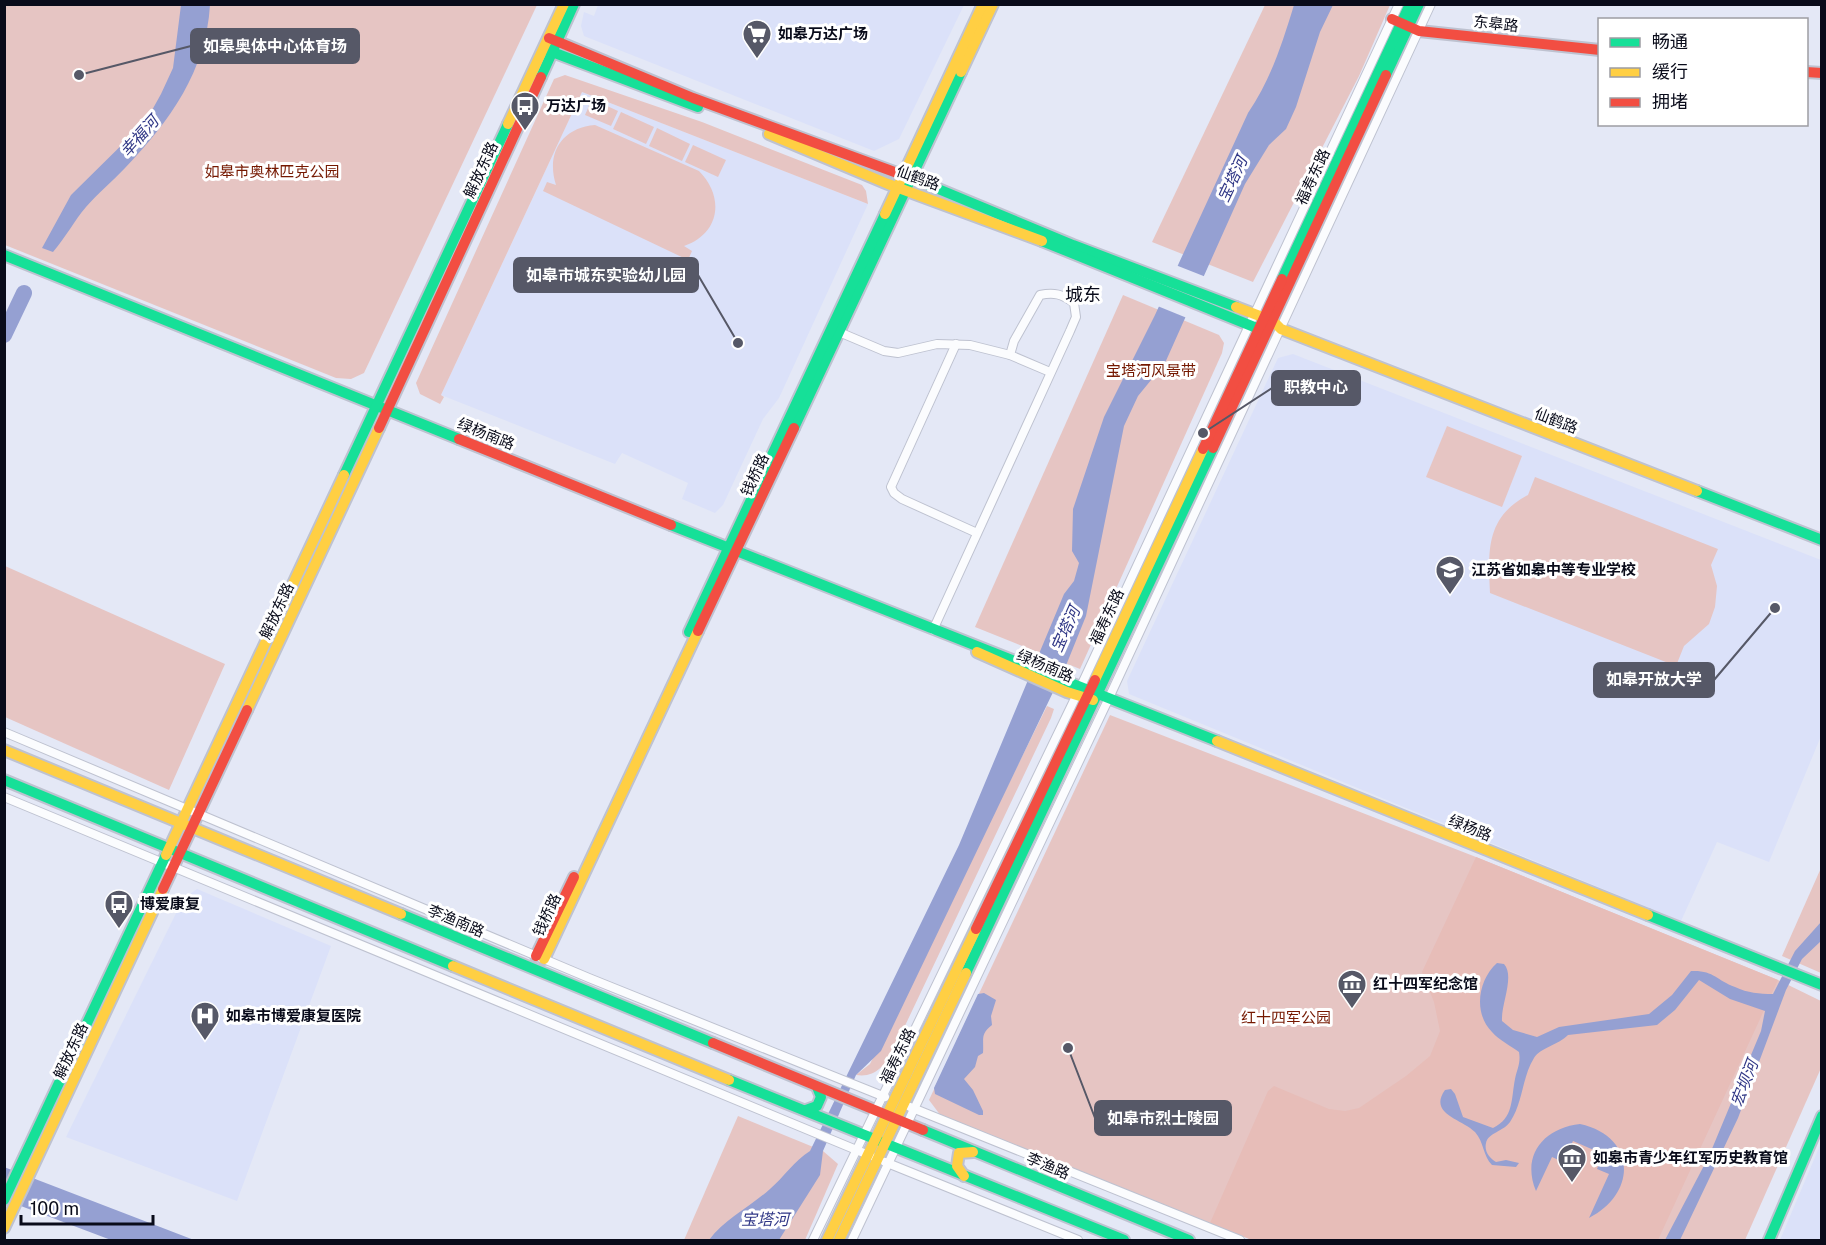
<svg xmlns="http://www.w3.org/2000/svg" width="1826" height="1245" font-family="'Public Sans','Noto Sans SC',sans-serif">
  <rect width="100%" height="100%" fill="#e4e8f6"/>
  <g fill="#dbe1f9">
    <path d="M598,5H964L899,139L874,151L584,36L581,26L584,12L594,16Z"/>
    <path d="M582,92L868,204L779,398L763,419L723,505L715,513L682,499L688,483L622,453L615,464L441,395Z"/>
    <path d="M1293,354L1821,560V736L1769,862L1717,842L1681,921L1129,694L1127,681L1278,358Z"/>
    <path d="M197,889L331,946L237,1201L66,1137L183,899Z"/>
    <path d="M1821,1143V1240H1780Z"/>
  </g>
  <g fill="#e6c5c3">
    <path d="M4,5H537L364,373L351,379L336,378L5,245Z"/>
    <path d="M1265,5H1390L1359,76L1253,282L1152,242Z"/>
    <path d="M565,75L702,122L862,185L866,191L868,204L582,92L441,395L444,397L440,404L420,394L416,383L554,79Z"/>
    <path d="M592,99L618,111L611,126L585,115Z"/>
    <path d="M621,112L654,127L646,144L613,129Z"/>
    <path d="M595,125L699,171C725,197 720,234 684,246L692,251L688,260L543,191L547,182L556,185C546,154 561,128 595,125Z"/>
    <path d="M657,128L690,144L682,161L649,146Z"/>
    <path d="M693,145L726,160L718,177L685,162Z"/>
    <path d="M1123,295L1219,335L1224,343L1222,353L1080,669L975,627Z"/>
    <path d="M1447,426L1522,456L1502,507L1426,477Z"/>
    <path d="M1535,477L1718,549L1711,565L1717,586L1715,607L1709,624L1684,646L1676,666L1490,593C1488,550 1486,517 1528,495Z"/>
    <path d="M5,566L225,664L169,790L5,717Z"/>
    <path d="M1047,706L1054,709L1051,718L893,1051C884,1066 875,1078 856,1075L870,1064Z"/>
    <path d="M1110,715L1476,857L1778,980L1821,1001V1068L1745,1240H1252L941,1116L929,1100Z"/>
    <path d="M1821,868V973L1782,956Z"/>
    <path d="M738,1116L823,1151L838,1164L805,1240H684Z"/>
  </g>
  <path fill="#e7bdb8" d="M1476,857L1778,980L1658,1240H1252L1210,1223L1268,1091L1274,1086L1329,1109L1345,1111L1359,1108L1406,1076L1430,1056L1440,1031L1434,1002L1422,972Z"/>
  <g fill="#95a0d2">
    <path d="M181,5H210C206,71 170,121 125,168C112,182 98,193 86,207C74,221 66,237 53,252L42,248L71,195L146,121L161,94L173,68Z"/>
    <path d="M1294,5H1333L1320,32L1296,107L1286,129L1269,145L1245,184L1165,363L1138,396L1124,426L1086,616L1067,663L881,1051L856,1075L823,1151L820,1175L779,1240H709C725,1219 750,1207 770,1189C784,1177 794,1161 810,1151L959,845L1064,594L1074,581L1079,563L1072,551L1073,509L1104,417L1155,315L1248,113C1271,79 1282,44 1294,5Z"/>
    <path d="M1821,922V941L1802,959L1786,990L1738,1118L1680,1240H1665L1709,1156L1761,1031L1765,1011L1730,999L1699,980L1675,1010L1657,1025L1568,1035C1558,1045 1540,1048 1534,1058C1522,1077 1523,1103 1510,1122C1504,1131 1488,1133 1486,1143C1484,1152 1490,1158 1496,1162L1506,1160L1519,1163L1516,1167L1492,1165C1483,1156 1484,1142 1475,1132C1462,1119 1428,1114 1445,1090L1451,1089L1455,1094L1463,1117L1493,1128C1514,1118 1511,1099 1515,1079C1517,1069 1521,1063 1519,1052C1511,1046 1499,1040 1492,1032C1473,1013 1478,980 1497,963L1504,964C1515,976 1501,1004 1502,1021L1513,1030L1537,1037L1559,1027L1649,1014L1672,995L1691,971C1714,970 1716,980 1735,987C1748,993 1759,994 1773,994L1795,951Z"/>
    <path d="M984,993L996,1000L991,1016L992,1025C980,1034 984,1039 983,1053L978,1056L975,1067L964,1079L973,1090L983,1111V1115H979L935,1094L934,1088L978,994Z"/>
    <path d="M1580,1124C1636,1136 1638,1193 1589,1218L1609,1174L1597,1169L1603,1154L1573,1141L1563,1162L1552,1157L1536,1191C1521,1155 1544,1128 1580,1124Z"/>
    <path d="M4,1167L194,1240H111L5,1200Z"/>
  </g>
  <path fill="#e4e8f6" d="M1173,264L1206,277L1187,318L1155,305Z"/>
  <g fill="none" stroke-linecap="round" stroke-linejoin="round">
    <path stroke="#95a0d2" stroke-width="16" d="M4,335L24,293"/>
    <g stroke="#bec2d0" stroke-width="10">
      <g id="street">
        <path d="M839,332L884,351L898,353L937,344L970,345L1010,355L1050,372"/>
        <path d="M956,344L891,487L894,493L902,499L977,533"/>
        <path d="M933,630L1070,331L1076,317L1074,303C1062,294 1054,292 1040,295L1014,341L1010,355"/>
        <path d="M4,732L589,978L885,1097"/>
        <path d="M4,797L871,1156"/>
        <path d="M910,1107L1240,1240"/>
        <path d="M885,1162L1078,1240"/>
        <path d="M813,1240L1081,686L1399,4"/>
        <path d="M852,1240L1108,700L1431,4"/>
      </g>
    </g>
    <g stroke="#bec2d0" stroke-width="14">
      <g id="fast">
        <path d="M547,50L698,107"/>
        <path d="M1386,75L1419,4"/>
        <path d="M541,77L574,4"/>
        <path d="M919,181L1073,245L1236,307"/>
        <path d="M1042,241L1264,331"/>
        <path d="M4,255L459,439"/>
        <path d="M1282,279L1410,4"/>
        <path d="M794,428L961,72"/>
        <path d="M344,475L508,124"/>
        <path d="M1697,491L1822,540"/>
        <path d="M671,525L1217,741"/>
        <path d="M689,632L885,214"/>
        <path d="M4,780L453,966"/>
        <path d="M401,914L713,1043"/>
        <path d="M1648,915L1822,985"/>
        <path d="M966,973L1213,448"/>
        <path d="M729,1080L1124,1240"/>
        <path d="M806,1110L817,1106L821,1097L817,1087"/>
        <path d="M923,1130L1189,1240"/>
        <path d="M4,1200L166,855"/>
        <path d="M1769,1240L1822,1116"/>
      </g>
    </g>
    <g stroke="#bec2d0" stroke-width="14">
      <g id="slow">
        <path d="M961,72L993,4"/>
        <path d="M508,124L564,4"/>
        <path d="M769,134L888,184L1042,241"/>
        <path d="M885,214L983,4"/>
        <path d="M1236,307L1273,321L1281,329L1697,491"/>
        <path d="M977,652L1067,692L1093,700"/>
        <path d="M1095,680L1203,449"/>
        <path d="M247,710L379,428"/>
        <path d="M1217,741L1648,915"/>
        <path d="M4,750L401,914"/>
        <path d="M166,855L344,475"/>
        <path d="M544,959L698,631"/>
        <path d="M453,966L729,1080"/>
        <path d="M964,1176L957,1166L959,1153L973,1152"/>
        <path d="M4,1228L163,889"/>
        <path d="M827,1240L976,929"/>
        <path d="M839,1240L966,973"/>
      </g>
    </g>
    <g stroke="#bec2d0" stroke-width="14">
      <g id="jam">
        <path d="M1392,19L1419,31L1600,50"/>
        <path d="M549,38L693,98L919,181"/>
        <path d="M1806,72L1822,73"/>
        <path d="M379,428L541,77"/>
        <path d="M459,439L671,525"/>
        <path d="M1213,448L1386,75"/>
        <path d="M1203,449L1282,279"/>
        <path d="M698,631L794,428"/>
        <path d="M163,889L247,710"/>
        <path d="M976,929L1095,680"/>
        <path d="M536,956L574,877"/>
        <path d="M713,1043L923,1130"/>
      </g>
    </g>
    <use href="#street" stroke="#fbfcfe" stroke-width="8"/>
    <use href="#fast" stroke="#16e098" stroke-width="10"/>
    <use href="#slow" stroke="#ffcf43" stroke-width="10"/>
    <use href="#jam" stroke="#f24e42" stroke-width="10"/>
  </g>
  <defs>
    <g id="supermarket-pin" transform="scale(1.5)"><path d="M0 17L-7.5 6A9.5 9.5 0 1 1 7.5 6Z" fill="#565867" stroke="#fff"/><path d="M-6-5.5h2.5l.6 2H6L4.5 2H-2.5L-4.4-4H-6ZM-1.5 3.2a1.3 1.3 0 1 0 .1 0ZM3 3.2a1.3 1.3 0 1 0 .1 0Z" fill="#fff"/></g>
    <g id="bus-pin" transform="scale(1.5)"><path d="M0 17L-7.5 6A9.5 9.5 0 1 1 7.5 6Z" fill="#565867" stroke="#fff"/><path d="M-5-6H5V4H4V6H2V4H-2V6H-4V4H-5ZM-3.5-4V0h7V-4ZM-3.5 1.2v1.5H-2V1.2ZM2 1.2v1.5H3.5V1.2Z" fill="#fff"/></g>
    <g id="school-pin" transform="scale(1.5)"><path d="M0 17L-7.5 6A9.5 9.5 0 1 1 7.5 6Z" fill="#565867" stroke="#fff"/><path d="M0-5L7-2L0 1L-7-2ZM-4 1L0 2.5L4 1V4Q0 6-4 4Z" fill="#fff"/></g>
    <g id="museum-pin" transform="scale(1.5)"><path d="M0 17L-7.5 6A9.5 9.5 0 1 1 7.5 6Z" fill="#565867" stroke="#fff"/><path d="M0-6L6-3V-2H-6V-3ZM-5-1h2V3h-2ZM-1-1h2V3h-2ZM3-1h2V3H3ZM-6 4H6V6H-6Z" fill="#fff"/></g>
    <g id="hospital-pin" transform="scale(1.5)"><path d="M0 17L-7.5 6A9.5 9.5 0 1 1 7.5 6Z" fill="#565867" stroke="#fff"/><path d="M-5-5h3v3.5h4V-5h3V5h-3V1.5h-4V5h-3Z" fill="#fff"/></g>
  </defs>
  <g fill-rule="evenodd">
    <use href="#supermarket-pin" x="757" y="34"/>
    <use href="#bus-pin" x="525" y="106"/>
    <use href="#school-pin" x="1450" y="570"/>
    <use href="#bus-pin" x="119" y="904"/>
    <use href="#museum-pin" x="1352" y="984"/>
    <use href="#hospital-pin" x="205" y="1016"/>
    <use href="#museum-pin" x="1572" y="1158"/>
  </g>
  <g text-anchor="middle" stroke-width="6" stroke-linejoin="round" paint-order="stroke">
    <g font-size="15" fill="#090b1a" stroke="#fff">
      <text transform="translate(1496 24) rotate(6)" y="5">东皋路</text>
      <text transform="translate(481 170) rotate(-65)" y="5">解放东路</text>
      <text transform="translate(1313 177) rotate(-65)" y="5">福寿东路</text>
      <text transform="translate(918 178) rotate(20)" y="5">仙鹤路</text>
      <text transform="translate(1556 421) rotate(21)" y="5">仙鹤路</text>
      <text transform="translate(486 434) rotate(22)" y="5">绿杨南路</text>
      <text transform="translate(755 475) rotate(-65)" y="5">钱桥路</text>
      <text transform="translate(277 611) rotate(-65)" y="5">解放东路</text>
      <text transform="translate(1107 617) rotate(-65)" y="5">福寿东路</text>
      <text transform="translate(1045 666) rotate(23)" y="5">绿杨南路</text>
      <text transform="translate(1470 828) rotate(22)" y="5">绿杨路</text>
      <text transform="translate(547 915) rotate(-65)" y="5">钱桥路</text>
      <text transform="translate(456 921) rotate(23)" y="5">李渔南路</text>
      <text transform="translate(71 1051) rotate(-65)" y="5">解放东路</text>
      <text transform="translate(898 1056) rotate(-64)" y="5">福寿东路</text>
      <text transform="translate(1048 1166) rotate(23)" y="5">李渔路</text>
    </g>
    <g font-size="15" font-weight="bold" fill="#090b1a" stroke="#fff" text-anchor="start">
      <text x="778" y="39">如皋万达广场</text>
      <text x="546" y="111">万达广场</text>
      <text x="1471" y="575">江苏省如皋中等专业学校</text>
      <text x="140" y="909">博爱康复</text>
      <text x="1373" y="989">红十四军纪念馆</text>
      <text x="226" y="1021">如皋市博爱康复医院</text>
      <text x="1593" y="1163">如皋市青少年红军历史教育馆</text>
    </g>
    <g font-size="15" fill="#751800" stroke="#fff">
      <text x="272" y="177">如皋市奥林匹克公园</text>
      <text x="1151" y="376">宝塔河风景带</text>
      <text x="1286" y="1023">红十四军公园</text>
    </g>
    <g font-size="16" font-style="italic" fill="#303786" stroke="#fff">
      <text transform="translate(139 136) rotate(-48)" y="6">幸福河</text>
      <text transform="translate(1232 179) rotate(-65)" y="6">宝塔河</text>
      <text transform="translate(1065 629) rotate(-66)" y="6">宝塔河</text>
      <text transform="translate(1744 1083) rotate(-69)" y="6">宏坝河</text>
      <text x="765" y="1225">宝塔河</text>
    </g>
    <g font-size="18" fill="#090b1a" stroke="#fff">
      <text x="1083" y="301">城东</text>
    </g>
  </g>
  <path fill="none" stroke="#565867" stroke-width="2" d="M79 75L191 46M738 343L698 275M1203 433L1272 388M1775 608L1714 680M1068 1048L1095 1118"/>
  <g fill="#565867" stroke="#fff" stroke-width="2">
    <circle cx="79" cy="75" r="6"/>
    <circle cx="738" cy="343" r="6"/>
    <circle cx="1203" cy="433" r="6"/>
    <circle cx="1775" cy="608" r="6"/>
    <circle cx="1068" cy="1048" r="6"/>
  </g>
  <g fill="#565867" stroke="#565867" stroke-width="2">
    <rect x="191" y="29" width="168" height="34" rx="6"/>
    <rect x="514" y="258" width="184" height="34" rx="6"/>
    <rect x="1272" y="371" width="88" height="34" rx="6"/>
    <rect x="1594" y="663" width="120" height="34" rx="6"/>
    <rect x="1095" y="1101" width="136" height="34" rx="6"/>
  </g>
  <g font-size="16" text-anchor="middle" font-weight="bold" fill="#fff">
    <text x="275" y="52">如皋奥体中心体育场</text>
    <text x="606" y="281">如皋市城东实验幼儿园</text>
    <text x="1316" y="393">职教中心</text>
    <text x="1654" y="685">如皋开放大学</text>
    <text x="1163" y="1124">如皋市烈士陵园</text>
  </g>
  <rect width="1826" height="1245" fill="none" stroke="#090b1a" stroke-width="12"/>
  <rect x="1598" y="18" width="210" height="108" fill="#ffffff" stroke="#9d9da3" stroke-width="1.5"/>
  <rect x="1610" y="38" width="30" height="9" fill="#16e098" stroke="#9d9da3" stroke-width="1.5"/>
  <text x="1652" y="48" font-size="18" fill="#090b1a">畅通</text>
  <rect x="1610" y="68" width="30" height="9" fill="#ffcf43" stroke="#9d9da3" stroke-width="1.5"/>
  <text x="1652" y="78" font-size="18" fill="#090b1a">缓行</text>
  <rect x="1610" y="98" width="30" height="9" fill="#f24e42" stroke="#9d9da3" stroke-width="1.5"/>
  <text x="1652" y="108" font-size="18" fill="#090b1a">拥堵</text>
  <path d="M21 1215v9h132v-9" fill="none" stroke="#090b1a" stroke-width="3"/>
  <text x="30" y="1215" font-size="18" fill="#090b1a" stroke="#ffffff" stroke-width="4.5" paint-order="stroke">100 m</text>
</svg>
